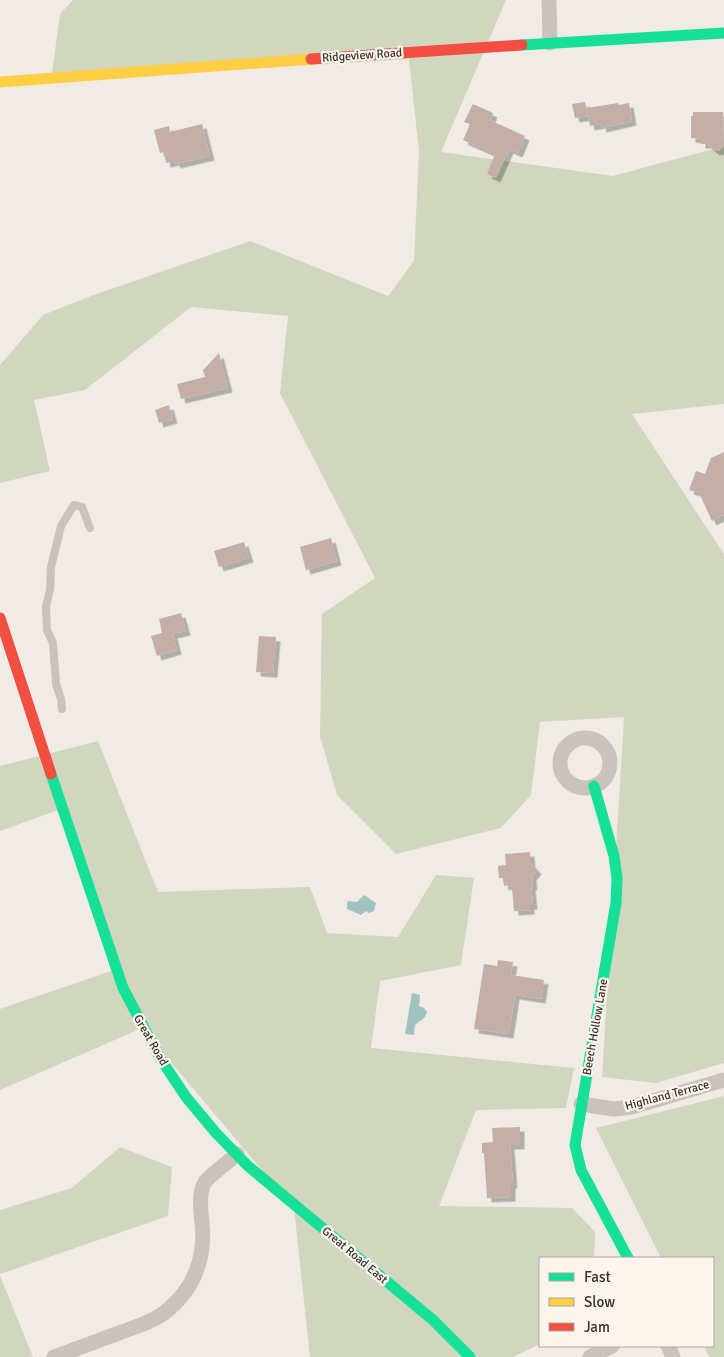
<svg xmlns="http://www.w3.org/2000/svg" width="724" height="1357" font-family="Signika,sans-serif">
  <defs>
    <filter id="shadow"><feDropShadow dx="4.5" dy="4.5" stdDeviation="0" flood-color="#0004"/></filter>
  </defs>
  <rect width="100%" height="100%" fill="#f0ebe5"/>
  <g fill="#d1d6bf">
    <path d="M73,0H506L441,152L613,176L724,146V404L632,414L724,554V1063L656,1083L602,1077L624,717L540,722L531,795L501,828L396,854L337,795L320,736L322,614L375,578L280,393L288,316L191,307L85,390L34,400L50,471L0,483V365L43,315L91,296L250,241L388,296L414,261L419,152L409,59L51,81L60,14Z"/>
    <path d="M98,741L158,892L310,887L327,933L398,937L436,875L474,878L461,965L380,981L371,1048L574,1068L566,1108L476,1110L439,1206L572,1208L595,1232L594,1258H540V1344L513,1357H310L294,1208L142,1028L0,1090V1009L117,969L64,808L0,831V766Z"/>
    <path d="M724,1096V1357H709L704,1346H713V1258H661L596,1128Z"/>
    <path d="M120,1147L172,1167L168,1216L0,1274V1210L72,1188Z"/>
    <path d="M0,1276L33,1357H0Z"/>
  </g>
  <g fill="#a1c2c1">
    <path d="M364,895L376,903L374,911L369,913L366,911L361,915L347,909V904L348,901L357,902Z"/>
    <path d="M412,993L420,995L419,1006L424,1008L427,1012L425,1017L415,1025L414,1035L405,1034Z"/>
  </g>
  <g fill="#c3afa7" filter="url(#shadow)">
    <path d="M585,102L588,116L575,118L572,104Z"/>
    <path d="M618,103L619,105L629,103L632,121L602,128L601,124L590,126L587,108Z"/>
    <path d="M473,104L493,113L490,120L525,136L518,153L509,149L496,178L487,174L495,154L463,140L470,124L464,122Z"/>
    <path d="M693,112H723L724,146L720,150L715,151L707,144H701V139L691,138V116H693Z"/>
    <path d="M202,124L210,156L176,164L175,161L166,163L164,152L160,153L154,130L169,126L170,132Z"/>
    <path d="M219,353L228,388L181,399L177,384L205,377L203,370Z"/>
    <path d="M169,405L173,419L159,423L155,410Z"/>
    <path d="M724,452V515L712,521L699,493L689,490L696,471L705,474L711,458Z"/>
    <path d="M331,538L337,561L306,570L300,547Z"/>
    <path d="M244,542L249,558L219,567L214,551Z"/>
    <path d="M181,613L186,631L173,634L177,650L157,656L151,636L162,633L159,619Z"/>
    <path d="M259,636L276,637L273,673L256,672Z"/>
    <path d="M530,852L531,863L537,870L532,876L533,886H531L533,905H530V910L514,911L512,888H508V885L504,886L503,878H499L498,866L506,865L505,854Z"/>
    <path d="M498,960L513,962L511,975L544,980L541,999L515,995L509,1034L474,1029L484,964L497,966Z"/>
    <path d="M520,1127V1145H510L513,1184H511V1197L487,1198L484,1153H482V1143L493,1142L492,1128Z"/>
  </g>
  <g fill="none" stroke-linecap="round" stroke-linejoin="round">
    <path stroke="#c9c3be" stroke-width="8" d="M62,709L61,699L56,684L53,643L47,630L46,606L50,590L51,567L61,526L74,505L82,507L90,528"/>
    <g stroke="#c9c3be" stroke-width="15">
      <path d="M549,0L550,43"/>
      <circle cx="585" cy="763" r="25"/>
      <path d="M581,1104L614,1109L632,1107L724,1080"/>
      <path d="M668,1346L673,1357"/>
      <path d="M54,1357C76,1349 97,1341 119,1333C134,1327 151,1323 164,1313C193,1291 206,1259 202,1223C201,1210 198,1194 205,1182C210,1175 230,1161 237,1154"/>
      <path d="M590,1357L612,1346"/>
    </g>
    <g stroke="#16e098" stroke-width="11">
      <path d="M522,45L724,33"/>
      <path d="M51,774L123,988L160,1058L186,1097L216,1133L248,1166L433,1320L470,1357"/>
      <path d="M594,786L614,856L617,878L616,903L575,1145L581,1170L628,1258"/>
    </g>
    <path stroke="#ffcf43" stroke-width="11" d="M0,82L311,59"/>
    <g stroke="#f24e42" stroke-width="11">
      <path d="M311,59L522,45"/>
      <path d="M0,618L51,774"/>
    </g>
  </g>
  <g text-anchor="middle" stroke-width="4.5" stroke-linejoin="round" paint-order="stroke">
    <g font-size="12" fill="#3b302b" stroke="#fbf5ee">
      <text transform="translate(362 55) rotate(-4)" y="4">Ridgeview Road</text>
      <text transform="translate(595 1027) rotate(-80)" y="4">Beech Hollow Lane</text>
      <text transform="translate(151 1040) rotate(60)" y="4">Great Road</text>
      <text transform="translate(667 1095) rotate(-15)" y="4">Highland Terrace</text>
      <text transform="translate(355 1255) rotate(40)" y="4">Great Road East</text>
    </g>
  </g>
  <rect x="539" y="1257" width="175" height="90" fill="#fbf5ee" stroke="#aea6a0"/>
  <rect x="549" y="1273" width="25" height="8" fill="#16e098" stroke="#aea6a0"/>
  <text x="584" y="1282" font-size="15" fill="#3b302b">Fast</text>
  <rect x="549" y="1298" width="25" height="8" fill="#ffcf43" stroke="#aea6a0"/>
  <text x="584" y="1307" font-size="15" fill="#3b302b">Slow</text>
  <rect x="549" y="1323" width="25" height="8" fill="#f24e42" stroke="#aea6a0"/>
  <text x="584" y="1332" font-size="15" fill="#3b302b">Jam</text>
</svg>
